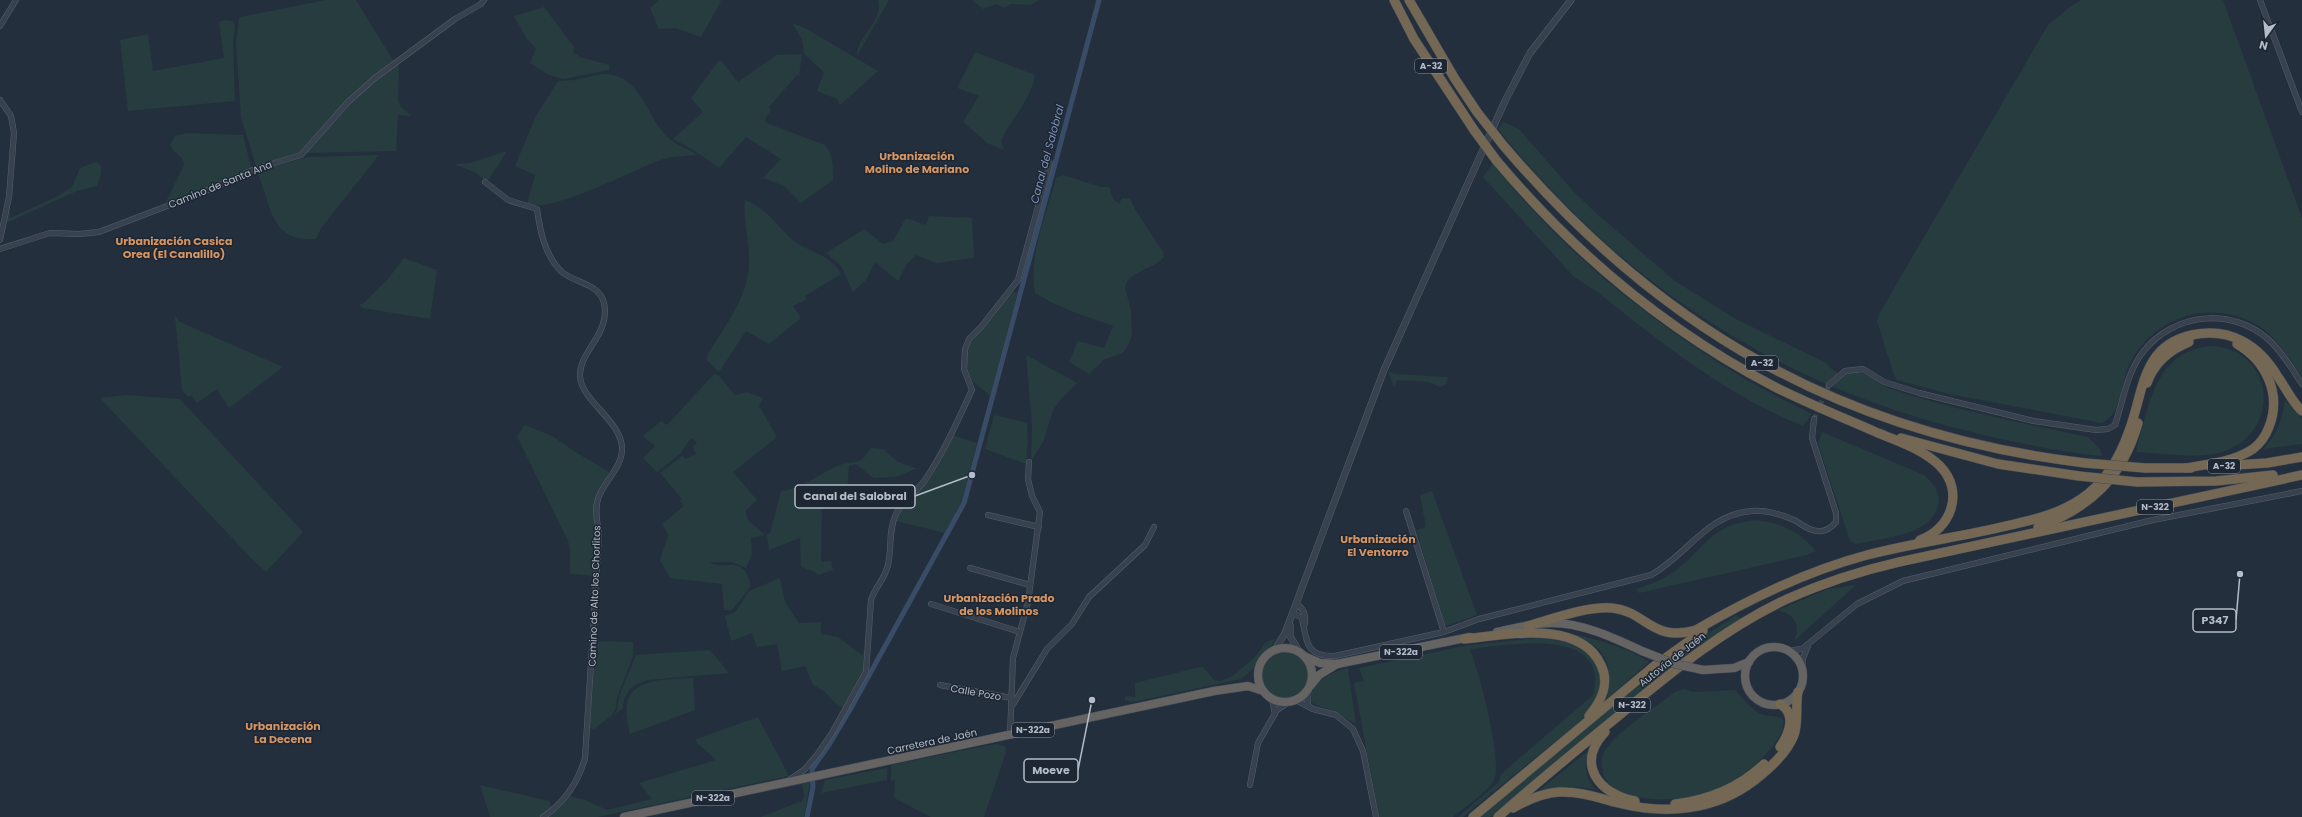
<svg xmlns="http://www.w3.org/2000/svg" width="2302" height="817" font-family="Poppins,sans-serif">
  <rect width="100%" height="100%" fill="#242f3e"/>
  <g fill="#263c3f">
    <path d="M326,0H356L394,62L355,92L298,154L256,166L241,117L236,42L239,20L240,17Z"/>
    <path d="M659,0H720L721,1L701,37L675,28L659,29L650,8Z"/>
    <path d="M878,0H889L857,56C856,36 884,23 878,0Z"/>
    <path d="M972,0H1039L1031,5L1011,4L1004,8L997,4L983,9Z"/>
    <path d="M2081,0H2223L2302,218V377C2290,361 2277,337 2259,326C2213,298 2156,315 2131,361C2120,381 2124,412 2102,423L1949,394L1897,380L1893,372L1877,321L1879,314L2048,25L2070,7Z"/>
    <path d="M544,7L574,47L573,52L580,57L609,65V70L564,79L549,75L530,63L536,48L527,39L514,16Z"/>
    <path d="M224,20L233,21L235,27L233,42L235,101L128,111L120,40L148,34L153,71L224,58L219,22Z"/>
    <path d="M792,23L805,28L878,71L840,105L837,99L817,91L824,72L804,54L802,39Z"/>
    <path d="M975,52L1035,75C1031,101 1011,118 1001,141L1004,150L987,143L963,122L979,96L957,88Z"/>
    <path d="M778,54L780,55L802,54L799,76L797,75L769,107L771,110L765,119L766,123L825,145C834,156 833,167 833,180L801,203L784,186L763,178L781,159L746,137L719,168L695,151L673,139L703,112L691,98L720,59L738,82Z"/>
    <path d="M399,60L398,100L400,106L411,116L398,115L396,151L306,153L356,96Z"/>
    <path d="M602,74C643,73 645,119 671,140C678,146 689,149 698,155C688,156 677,156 667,158C637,167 553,214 527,204L535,175L515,166L536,116L558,81L574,80Z"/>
    <path d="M1503,122L1519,129L1573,191L1596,213L1675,281L1736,319L1826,363C1840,381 1847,368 1862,373C1872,376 1880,386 1891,389C1955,410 2022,423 2088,437L2100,449L2102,456C2060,452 2018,443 1976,433C1780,387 1624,286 1498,129Z"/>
    <path d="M187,133L243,135L251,167L238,176L165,204L184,165L183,159L173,150L170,145L175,136Z"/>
    <path d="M507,151L487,182L476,173L454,164L470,163Z"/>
    <path d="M379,155L321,228L316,239C270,242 272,207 258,174L259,171L307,157Z"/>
    <path d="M96,162C106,167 100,177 97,186L77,191L6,223L10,204V218L56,197L72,187L80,168Z"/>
    <path d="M1493,163C1559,249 1648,320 1740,376C1763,390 1788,402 1812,414L1803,426C1726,395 1660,342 1596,291L1574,277L1483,177Z"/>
    <path d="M1063,175L1101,187H1109L1113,199L1119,204L1122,198L1130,199L1135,209L1163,252L1164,257C1153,270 1130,270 1125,287L1131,311L1132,336L1126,349L1121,354L1105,359L1089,374L1069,362L1078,341L1104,348L1113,326C1086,316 1060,309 1035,293C1028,255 1047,214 1056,178Z"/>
    <path d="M745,200C767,208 777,227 794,241C810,253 832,255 841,274L805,296L806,300L793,306L801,318L769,344L746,331L719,372L707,360L708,354C726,324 750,295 749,259C749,239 743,220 745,200Z"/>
    <path d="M929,216L972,218L974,258L936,263L916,255L907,264L898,281L875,262L866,280L853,292L841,266L826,253L864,229L883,244L893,241L906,218L926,225Z"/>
    <path d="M404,258L437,270L430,319L362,308L359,304H363L388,279Z"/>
    <path d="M1018,291L990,396C985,391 976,385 972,380C965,369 963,353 969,342C974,333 986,326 993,317C999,307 1005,294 1018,291Z"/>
    <path d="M175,316L180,322L283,367L229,408L217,389L197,403L191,395L188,397L182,390Z"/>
    <path d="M2215,346C2224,348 2234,350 2241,355C2277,381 2268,432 2230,449C2205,461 2162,453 2136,452C2149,405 2155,348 2215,346Z"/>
    <path d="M1026,355L1077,383L1060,400L1053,410L1043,442L1031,461L1032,426Z"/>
    <path d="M1388,371L1394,374L1448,377L1446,384L1440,387L1429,382L1397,380L1394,387Z"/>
    <path d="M714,374L718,375L735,395L747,392L763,398L759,406L777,437L733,472L757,500L745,511L748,520L765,535L751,538L752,554L746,568L732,562H710C723,573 743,551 751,586L732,610H724L722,584L670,578L660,560L668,535L662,524L684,506L680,501L682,499L660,473L682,456L686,459L696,454L693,447L697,442L691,438L680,454L657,472L643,458L655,446L643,436L661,421L667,425Z"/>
    <path d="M126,395L180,399L303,532L266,572L251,558L100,398Z"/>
    <path d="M2285,400L2302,419V444L2263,449C2277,435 2282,420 2285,400Z"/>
    <path d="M994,415L1027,423L1028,440L1026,464L985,449Z"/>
    <path d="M525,425L552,436L577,453L609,472L595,501L597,541L594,576L570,574V549L568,541L517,436Z"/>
    <path d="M1822,432L1924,475C1934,484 1941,492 1938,506C1931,536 1881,538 1856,544L1850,541L1818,444Z"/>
    <path d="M952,435L977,443L961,503L945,533L896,521C900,503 915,498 925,485C936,471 945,452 952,435Z"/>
    <path d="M871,448L883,449L898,462L921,470L915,469L896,477L875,478L872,477L856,464L849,466L846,503L843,507L822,505L821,562L831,561L833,570L818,575C813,569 806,571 801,566L800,538L769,550L767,535L770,533L781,491C802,489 820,473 840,465C846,462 855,463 861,460C865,457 868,452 871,448Z"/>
    <path d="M1432,491L1477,615L1445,626L1416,530L1426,527L1420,495Z"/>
    <path d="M1755,520C1781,523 1799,531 1816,551L1807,555L1639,593L1636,589C1649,585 1663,580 1675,571C1708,546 1708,526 1755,520Z"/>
    <path d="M780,578L785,602L799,623L821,622V634L838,637L862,655L866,649L864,671L844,708L838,706L824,691L813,685L805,666L782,671L777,644L757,647L752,633L731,641L725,616L735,612L749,591Z"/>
    <path d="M1856,585L1795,640C1800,624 1795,615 1778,610L1828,589Z"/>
    <path d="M1736,615L1743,619L1681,661L1672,658Z"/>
    <path d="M1561,631C1591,638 1623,645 1649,662L1607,699C1615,657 1601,642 1561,631Z"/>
    <path d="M1276,638C1272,647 1250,674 1241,679L1133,702L1125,700V696L1135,697V683L1200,667H1203L1214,680L1220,681L1233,676L1256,656L1265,643Z"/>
    <path d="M1537,638C1560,639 1579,643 1594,661C1603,671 1602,688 1596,701C1585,721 1563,735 1546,749C1518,772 1490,794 1463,817H1458L1499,782L1501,774L1593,695C1594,689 1596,680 1595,674C1586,629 1501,646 1470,649C1479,673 1503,759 1494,780C1489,791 1462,809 1453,817H1379L1354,683L1364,681L1359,668L1469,645Z"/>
    <path d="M594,641L633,642V656L617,698L616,708L612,715L594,729L589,728Z"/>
    <path d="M710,650L729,673L648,680C632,685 624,691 623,708L614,715L617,710L620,694L636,655Z"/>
    <circle cx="1285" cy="675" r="23"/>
    <path d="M1663,664L1672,667L1490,817H1477Z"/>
    <path d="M1348,668L1356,724L1336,712L1312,703C1304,683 1333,672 1348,668Z"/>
    <path d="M693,678L695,710L630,734C628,725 625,713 627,704C632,676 671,680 693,678Z"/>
    <path d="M1683,689L1693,692L1735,690C1745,700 1750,710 1764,715C1770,717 1777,715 1783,719C1785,732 1773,748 1764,756C1746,774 1728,787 1704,794C1678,802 1612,805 1603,773C1601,764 1600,758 1605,750C1619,730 1656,707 1675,692Z"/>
    <path d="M758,717L789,776L598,817H546L558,809L569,796L585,800L607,810L652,799L639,783L716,760L697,743L696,739Z"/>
    <path d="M995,744L1005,746L1006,752L984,817H931L894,798L895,780L891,781V765Z"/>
    <path d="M1588,751C1584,767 1585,778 1596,790C1575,786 1557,785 1537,792Z"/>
    <path d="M887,768V780L821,793L825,780Z"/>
    <path d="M810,781L804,817H761L802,801L804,797L802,783Z"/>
    <path d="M480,785L549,801L552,808L541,817H490Z"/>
  </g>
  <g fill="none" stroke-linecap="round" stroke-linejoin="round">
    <path stroke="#394c67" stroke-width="5" d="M807,817L813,787L812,769L829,745L851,708L964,503L1099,0"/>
    <path stroke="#3a4453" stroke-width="5" stroke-dasharray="5 2.5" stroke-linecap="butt" d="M1814,419L1829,385"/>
    <g stroke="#565f6c" stroke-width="6">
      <g id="minor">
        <path d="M2260,0L2302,112"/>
        <path d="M0,26L16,0"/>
        <path d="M0,100L11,116L14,133L9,197L0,240"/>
        <path d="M485,182L508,200L537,209C540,231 545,256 562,272C575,283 600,284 604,303C611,334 579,351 580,376C581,401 621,420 622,448C623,467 603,482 598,499C594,511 598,524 599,535L585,758C578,783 565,802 543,817"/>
        <path d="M0,249L50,233L79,234L99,232L201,193L255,169L301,155L348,102L375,78L455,19L481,4L484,0"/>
        <path d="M1829,385L1845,371L1863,369L1884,382L1919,393L2034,421L2096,430L2108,429L2115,425C2123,401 2127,372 2143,352C2174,312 2233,307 2269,340C2283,353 2292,369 2302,384"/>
        <path d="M1406,511L1444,632"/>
        <path d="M988,515L1039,527"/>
        <path d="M970,568L1030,585"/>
        <path d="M931,604L1020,632"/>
        <path d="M1296,604C1304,608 1306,615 1305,624"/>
        <path d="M1293,613L1302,618C1307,641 1305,657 1335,656L1444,632L1479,619L1651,575C1687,555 1707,514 1752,511C1766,510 1783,515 1796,521C1802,525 1810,531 1818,531C1825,532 1831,528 1836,522V513L1812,438L1814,419"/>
        <path d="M1788,651L1802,649L1857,604L1903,581L2153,520L2302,491"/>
        <path d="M1802,669L1803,658L1808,646"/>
        <path d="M940,685L1012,698"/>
        <path d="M1307,691L1308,705"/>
        <path d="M1272,699L1275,714"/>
        <path d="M1296,700L1313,709L1336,715L1353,729L1363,751L1376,817"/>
        <path d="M1012,706L1047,649L1072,624L1089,597L1145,545L1154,527"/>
        <path d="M1010,735L1013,658L1028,602L1040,512L1032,496L1028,479L1029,462"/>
        <path d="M789,780L804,770L817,755L832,733L866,672L871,600C875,587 885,579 888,565C892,548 888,531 896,514C903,500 917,492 925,480C944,452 958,420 972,390L964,369L965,349L969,339L981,327L1018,280L1050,163"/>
        <path d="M1250,785L1258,743L1277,710L1289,702"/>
      </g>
    </g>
    <g stroke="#565f6c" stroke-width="7">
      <g id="tertiary">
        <path d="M1290,625V636L1300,653"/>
        <path d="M1274,651L1285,633L1384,370L1505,101L1530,53L1571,0"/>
      </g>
    </g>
    <g stroke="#434c59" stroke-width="9">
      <g id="trunk">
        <path d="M1497,632C1515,628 1533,623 1552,623C1583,623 1614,638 1642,651"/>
        <circle cx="1774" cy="676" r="29"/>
        <circle cx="1285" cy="675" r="27"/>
        <path d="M1304,656L1320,663L1337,664L1470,637"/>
        <path d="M1703,670L1734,668L1749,662"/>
        <path d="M1311,685L1319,675L1337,664"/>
        <path d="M624,817L1214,691L1248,686L1263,691"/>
      </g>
    </g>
    <g stroke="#434c59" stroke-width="10">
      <g id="motorway">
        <path d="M1394,0L1414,39L1474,130"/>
        <path d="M1409,0L1455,79L1477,112"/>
        <path d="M1503,145C1660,330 1842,434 2085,463"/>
        <path d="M1496,160C1574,253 1667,331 1775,387C1809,404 1844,418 1878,433C1898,441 1924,450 1940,466C1965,492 1951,529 1920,540"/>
        <path d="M2147,383C2154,363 2169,350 2189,342"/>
        <path d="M1901,438L1998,464L2079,476"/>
        <path d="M2220,466L2267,463L2302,457"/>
        <path d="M2145,468H2191"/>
        <path d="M2186,468C2210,464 2233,462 2253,449C2261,443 2266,435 2269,427C2282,394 2266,361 2237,344"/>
        <path d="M2137,482L2216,481L2273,475"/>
        <path d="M2038,527C2090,508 2123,477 2138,423"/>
        <path d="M1528,626C1552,619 1587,606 1612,608C1646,611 1652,643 1696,630C1749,599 1807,571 1867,555C1913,543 1960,537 2006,526C2033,520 2059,514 2081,499C2105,483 2120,457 2129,431C2144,392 2141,346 2192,335C2230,327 2259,345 2278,377C2286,388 2292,402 2302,411"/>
        <path d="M1464,639C1506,635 1580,619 1601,665C1610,683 1601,702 1589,716"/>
        <path d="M1605,732C1575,764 1599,794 1635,801"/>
        <path d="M1780,747C1789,734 1797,714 1780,704"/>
        <path d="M1675,804C1709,800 1740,787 1764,764"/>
        <path d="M1513,808C1527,800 1542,793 1559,792C1579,791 1599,798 1618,803C1666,815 1715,811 1755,780C1770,768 1787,753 1794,735C1799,721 1795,706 1798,692"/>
        <path d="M1473,817L1653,667L1703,631"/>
        <path d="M1498,817C1535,784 1573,753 1611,722C1667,676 1721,630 1787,599C1823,583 1860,571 1899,562L2302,475"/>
      </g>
    </g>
    <use href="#minor" stroke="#38414e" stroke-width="5"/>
    <use href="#tertiary" stroke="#38414e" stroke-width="6"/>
    <use href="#trunk" stroke="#656462" stroke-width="8"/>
    <use href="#motorway" stroke="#746855" stroke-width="9"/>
    <g stroke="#434c59" stroke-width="9" stroke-linecap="butt">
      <path id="trunk-bridge" d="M1642,651L1675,664L1703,670"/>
    </g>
    <g stroke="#434c59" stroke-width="10" stroke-linecap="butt">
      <g id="motorway-bridge">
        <path d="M1477,112L1503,145"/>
        <path d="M1474,130L1496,160"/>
        <path d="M2085,463L2145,468"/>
        <path d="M2079,476L2137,482"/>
      </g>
    </g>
    <use href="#trunk-bridge" stroke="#656462" stroke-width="8"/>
    <use href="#motorway-bridge" stroke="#746855" stroke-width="9"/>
  </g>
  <g text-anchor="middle" stroke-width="3" stroke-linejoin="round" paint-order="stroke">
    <g fill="#1d2633" stroke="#878f9c" stroke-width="1">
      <rect x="1415" y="59" width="32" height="14" rx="3"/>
      <rect x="1746" y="356" width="32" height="14" rx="3"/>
      <rect x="2208" y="459" width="32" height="14" rx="3"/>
      <rect x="2137" y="500" width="36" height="14" rx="3"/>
      <rect x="1380" y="645" width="42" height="14" rx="3"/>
      <rect x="1614" y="698" width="36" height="14" rx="3"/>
      <rect x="1012" y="723" width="42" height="14" rx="3"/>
      <rect x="692" y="791" width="42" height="14" rx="3"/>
    </g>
    <g font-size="9" font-weight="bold" fill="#b4bcc9">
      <text x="1431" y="69">A-32</text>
      <text x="1762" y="366">A-32</text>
      <text x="2224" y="469">A-32</text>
      <text x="2155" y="510">N-322</text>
      <text x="1401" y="655">N-322a</text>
      <text x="1632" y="708">N-322</text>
      <text x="1033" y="733">N-322a</text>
      <text x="713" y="801">N-322a</text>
    </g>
    <g font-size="10" fill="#b4bcc9" stroke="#1d2633">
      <text transform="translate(220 184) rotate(-22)" y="4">Camino de Santa Ana</text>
      <text transform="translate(594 596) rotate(-88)" y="4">Camino de Alto los Chorlitos</text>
      <text transform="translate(1672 659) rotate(-38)" y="4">Autovía de Jaén</text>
      <text transform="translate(976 692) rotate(10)" y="4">Calle Pozo</text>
      <text transform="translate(932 741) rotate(-12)" y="4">Carretera de Jaén</text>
    </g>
    <g font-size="11" font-style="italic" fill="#7c92b1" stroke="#1d2633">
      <text transform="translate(1047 154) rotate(-75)" y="4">Canal del Salobral</text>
    </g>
    <g font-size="11" font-weight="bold" fill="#d59563" stroke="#1d2633">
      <text x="917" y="160">Urbanización<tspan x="917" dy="13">Molino de Mariano</tspan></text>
      <text x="174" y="245">Urbanización Casica<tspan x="174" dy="13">Orea (El Canalillo)</tspan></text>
      <text x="1378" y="543">Urbanización<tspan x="1378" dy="13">El Ventorro</tspan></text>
      <text x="999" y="602">Urbanización Prado<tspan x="999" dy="13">de los Molinos</tspan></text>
      <text x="283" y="730">Urbanización<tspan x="283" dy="13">La Decena</tspan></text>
    </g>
  </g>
  <path fill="none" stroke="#b4bcc9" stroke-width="1.5" d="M972 475L915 496M2240 574L2236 620M1092 700L1078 770"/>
  <g fill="#b4bcc9" stroke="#1d2633" stroke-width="1.5">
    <circle cx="972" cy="475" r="4"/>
    <circle cx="2240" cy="574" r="4"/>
    <circle cx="1092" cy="700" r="4"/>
  </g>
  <g fill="#1d2633" stroke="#b4bcc9" stroke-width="1.5">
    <rect x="795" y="485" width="120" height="23" rx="4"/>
    <rect x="2193" y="609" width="43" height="23" rx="4"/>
    <rect x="1024" y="759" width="54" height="23" rx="4"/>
  </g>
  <g font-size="11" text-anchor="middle" font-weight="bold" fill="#b4bcc9">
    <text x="855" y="500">Canal del Salobral</text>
    <text x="2215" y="624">P347</text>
    <text x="1051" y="774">Moeve</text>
  </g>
  <g transform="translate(2266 36) rotate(195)" stroke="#1d2633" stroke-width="3" paint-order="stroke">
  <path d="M0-3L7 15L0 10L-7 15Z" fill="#b4bcc9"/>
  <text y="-6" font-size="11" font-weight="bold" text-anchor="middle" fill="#b4bcc9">N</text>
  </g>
</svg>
